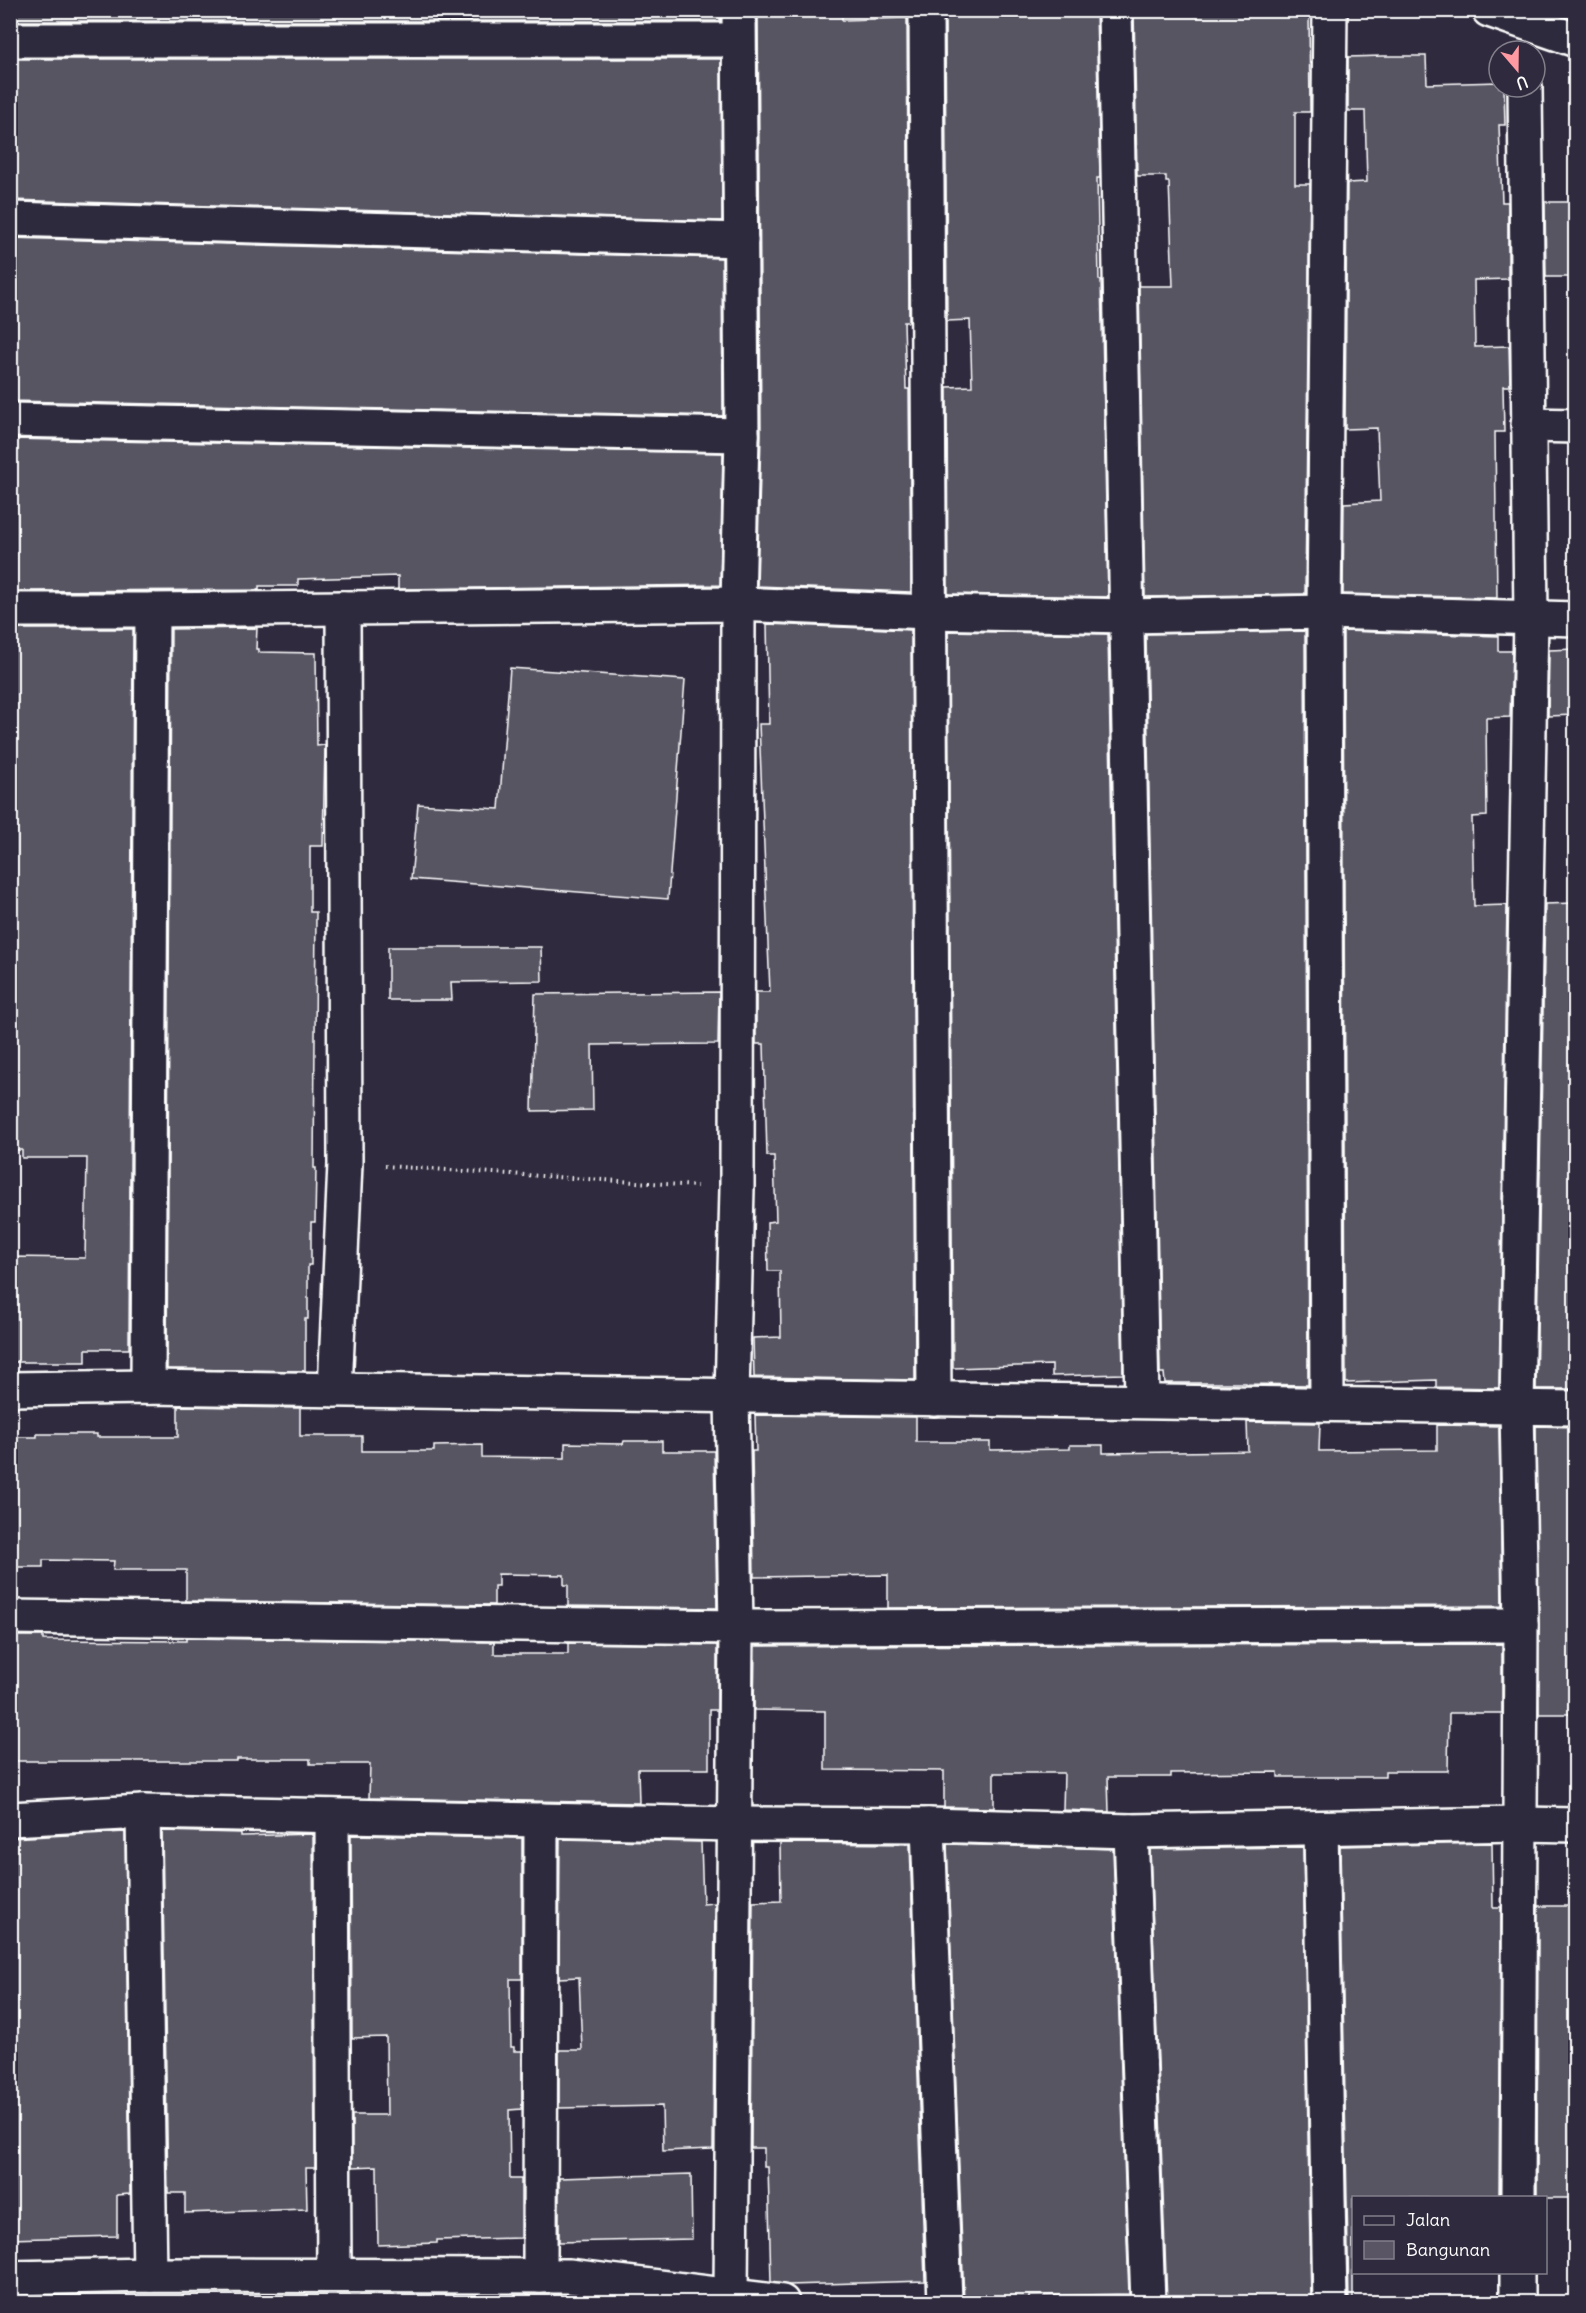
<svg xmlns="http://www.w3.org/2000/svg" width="1586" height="2313" font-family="Delius,sans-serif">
  <rect width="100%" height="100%" fill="#2f2a3d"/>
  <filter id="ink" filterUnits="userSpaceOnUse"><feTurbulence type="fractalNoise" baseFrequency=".0167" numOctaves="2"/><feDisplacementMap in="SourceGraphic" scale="12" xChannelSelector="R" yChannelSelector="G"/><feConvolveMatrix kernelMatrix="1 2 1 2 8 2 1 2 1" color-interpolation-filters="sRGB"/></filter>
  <g filter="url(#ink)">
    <g fill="#595564" stroke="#fff" stroke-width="1.5">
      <rect x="10" y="10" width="710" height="11"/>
      <path d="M758,10H842V20L907,18L909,322H904L906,389H909L911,592L757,586L761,435Z"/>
      <path d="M960,10H1096L1100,178H1097L1099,280H1101L1108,597L948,594L947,387L972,386L970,320L947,321L945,17H960Z"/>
      <path d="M1134,10H1309L1310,112H1295V184H1310L1305,594L1145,597L1139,286H1173L1169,182H1166V176H1137Z"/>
      <path d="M1383,56H1426L1427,84L1499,82V87H1504L1505,125H1499L1502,202H1508V279L1474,280L1475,347L1509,346L1510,386H1503L1504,432H1495L1497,598L1343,594L1344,503L1380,501L1377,428L1345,429L1347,183L1367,182L1365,111H1348V57Z"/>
      <path d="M10,59H721L722,221L10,200Z"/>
      <path d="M1545,202H1575V277H1546Z"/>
      <path d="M10,238L722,258L723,416L10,401Z"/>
      <path d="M10,439L723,453L720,585L398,589V576L298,579V586H259V590L10,591Z"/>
      <path d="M767,624L911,630L915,1380L754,1377L753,1338L781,1337L780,1271H768L767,1222L776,1221L774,1156H767L764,1044H756V992H770L759,724H769Z"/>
      <path d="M257,628L256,649H259V652L316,653L317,746L325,745L323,846H310V912H316L314,1168H316L315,1222H311V1265H308V1319H305V1371L167,1369L171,629Z"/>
      <path d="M10,629H133L129,1349H86V1362H10V1257L85,1258L87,1158H22V1150H10Z"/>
      <path d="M948,631L1108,634L1123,1374L1052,1376V1365L953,1368Z"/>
      <path d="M1305,631L1308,1385L1246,1384V1383H1165L1164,1373H1160L1146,634Z"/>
      <path d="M1343,631L1498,636V651H1512L1510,717L1486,718L1487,816L1472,817L1474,906L1507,905L1499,1388L1436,1387V1380L1346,1383Z"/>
      <path d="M1575,649V715L1548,716L1549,650Z"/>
      <path d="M510,668L685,680L668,899L411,879L418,804L499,809Z"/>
      <path d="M1575,903V1389H1536L1545,904Z"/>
      <path d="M388,947H541L542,981L451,982L452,1000H388Z"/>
      <path d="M719,992L718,1044L592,1045L593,1110L532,1111L535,994Z"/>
      <path d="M178,1406L300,1408V1436H362V1451H434V1446L482,1445V1457L565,1458V1443L623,1444L624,1441H662V1451H714L717,1608L568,1606V1585H564V1575L498,1574V1586H494V1605L186,1601V1570H113L114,1561L43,1560V1567H10V1437H37V1434H97V1437H178Z"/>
      <path d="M755,1415L916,1417V1442H990V1450L1070,1449V1445H1103V1453L1248,1451L1247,1422L1320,1423L1319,1451L1437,1450V1425L1499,1426L1502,1606L888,1608V1575L754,1577L752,1451H756Z"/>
      <path d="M1536,1426L1575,1427V1714H1539Z"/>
      <path d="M10,1636H43V1640L186,1641V1638L494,1642V1654H568V1643L717,1645V1710H709V1769H638L639,1803L369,1798L370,1764H310V1759H237V1761H10Z"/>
      <path d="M1502,1644V1713H1449L1448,1771H1385V1777H1278V1772L1171,1773V1777H1108L1109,1812L1063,1810L1064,1773H994V1808L944,1807V1771L825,1770V1711L754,1710L755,1646Z"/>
      <path d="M162,1831L241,1833V1836L313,1834L315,2168H306L307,2209L185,2213V2193H168Z"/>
      <path d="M125,1832L130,2194L117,2195V2236L10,2239V1838Z"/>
      <path d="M351,1835L522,1838V1979H510L511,2047H514V2051H522V2109L509,2110L510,2179H521V2238L437,2240V2243L378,2245L377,2166L352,2167V2115H387L386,2037L352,2038Z"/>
      <path d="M560,1839L701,1842L703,1904L715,1903L713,2149L663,2151L662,2106L559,2108V2050H582L579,1977L559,1978Z"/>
      <path d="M780,1843L910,1844L925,2281L789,2285L771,2282L768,2167H764V2148H751L753,1902L781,1901Z"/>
      <path d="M1492,1843L1493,1907H1501L1499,2198H1353V2302H1349L1340,1846Z"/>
      <path d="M947,1844L1113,1849L1129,2294L1029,2296V2302H964Z"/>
      <path d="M1303,1847L1311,2302H1167L1150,1849Z"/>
      <path d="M1538,1906H1575V2198H1537Z"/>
      <path d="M691,2174L692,2239L559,2242V2178Z"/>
    </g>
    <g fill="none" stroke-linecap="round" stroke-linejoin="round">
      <g stroke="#fff" stroke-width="38">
        <g id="minor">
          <path d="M926,10L934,1399"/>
          <path d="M1115,10L1142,1401"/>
          <path d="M1489,10L1576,40"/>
          <path d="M10,40H738"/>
          <path d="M10,219L741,240"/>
          <path d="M10,420L742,435"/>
          <path d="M1528,425L1576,426"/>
          <path d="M10,610H152L738,604L929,612L1127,616L1324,612L1576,619"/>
          <path d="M148,1387L152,610"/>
          <path d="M10,1389L148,1387L1576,1408"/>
          <path d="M335,1390L345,1164L343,608"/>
          <path d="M1327,1404L1324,612L1330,10"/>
          <path d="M10,1617L736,1627L1521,1625"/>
          <path d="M143,1812L150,2275"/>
          <path d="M332,1816L334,2275"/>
          <path d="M10,1819L143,1812L734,1824L928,1825L1131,1831L1520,1824L1576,1825"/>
          <path d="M928,1825L945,2302"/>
          <path d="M1321,1828L1330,2302"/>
          <path d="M1131,1831L1148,2302"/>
          <path d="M1518,2198L1521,1625L1517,1407L1531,617L1525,87"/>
          <path d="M540,2276L541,1820"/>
          <path d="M10,2278L150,2275L569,2276L782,2302"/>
          <path d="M731,2296L736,1627L732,1396L737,1188L738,604L742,435L739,10"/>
          <path d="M1517,2302V2272"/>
        </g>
      </g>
      <path stroke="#fff" stroke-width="4" stroke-dasharray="1.5 4.5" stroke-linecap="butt" d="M385,1166L697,1186"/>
      <use href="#minor" stroke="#2f2a3d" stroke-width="33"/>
    </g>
  </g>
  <rect width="1586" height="2313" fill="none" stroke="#2f2a3d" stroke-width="36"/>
  <rect x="18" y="18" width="1550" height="2277" fill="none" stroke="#fff" stroke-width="2" filter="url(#ink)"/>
  <rect x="1352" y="2196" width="195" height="78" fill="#2f2a3d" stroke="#827f8b" stroke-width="1.5"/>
  <rect x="1364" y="2216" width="30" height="9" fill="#2f2a3d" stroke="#827f8b" stroke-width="1.5"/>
  <text x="1406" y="2226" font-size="18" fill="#ffffff">Jalan</text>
  <rect x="1364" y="2241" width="30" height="18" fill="#595564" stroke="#827f8b" stroke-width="1.5"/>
  <text x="1406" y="2256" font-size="18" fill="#ffffff">Bangunan</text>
  <g transform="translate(1517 69) rotate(160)"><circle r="28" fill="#2f2a3d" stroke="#827f8b" stroke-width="1.5"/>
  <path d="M0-4.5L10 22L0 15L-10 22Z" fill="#ff9aa2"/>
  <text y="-9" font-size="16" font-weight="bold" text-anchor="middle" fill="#ffffff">U</text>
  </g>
</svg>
